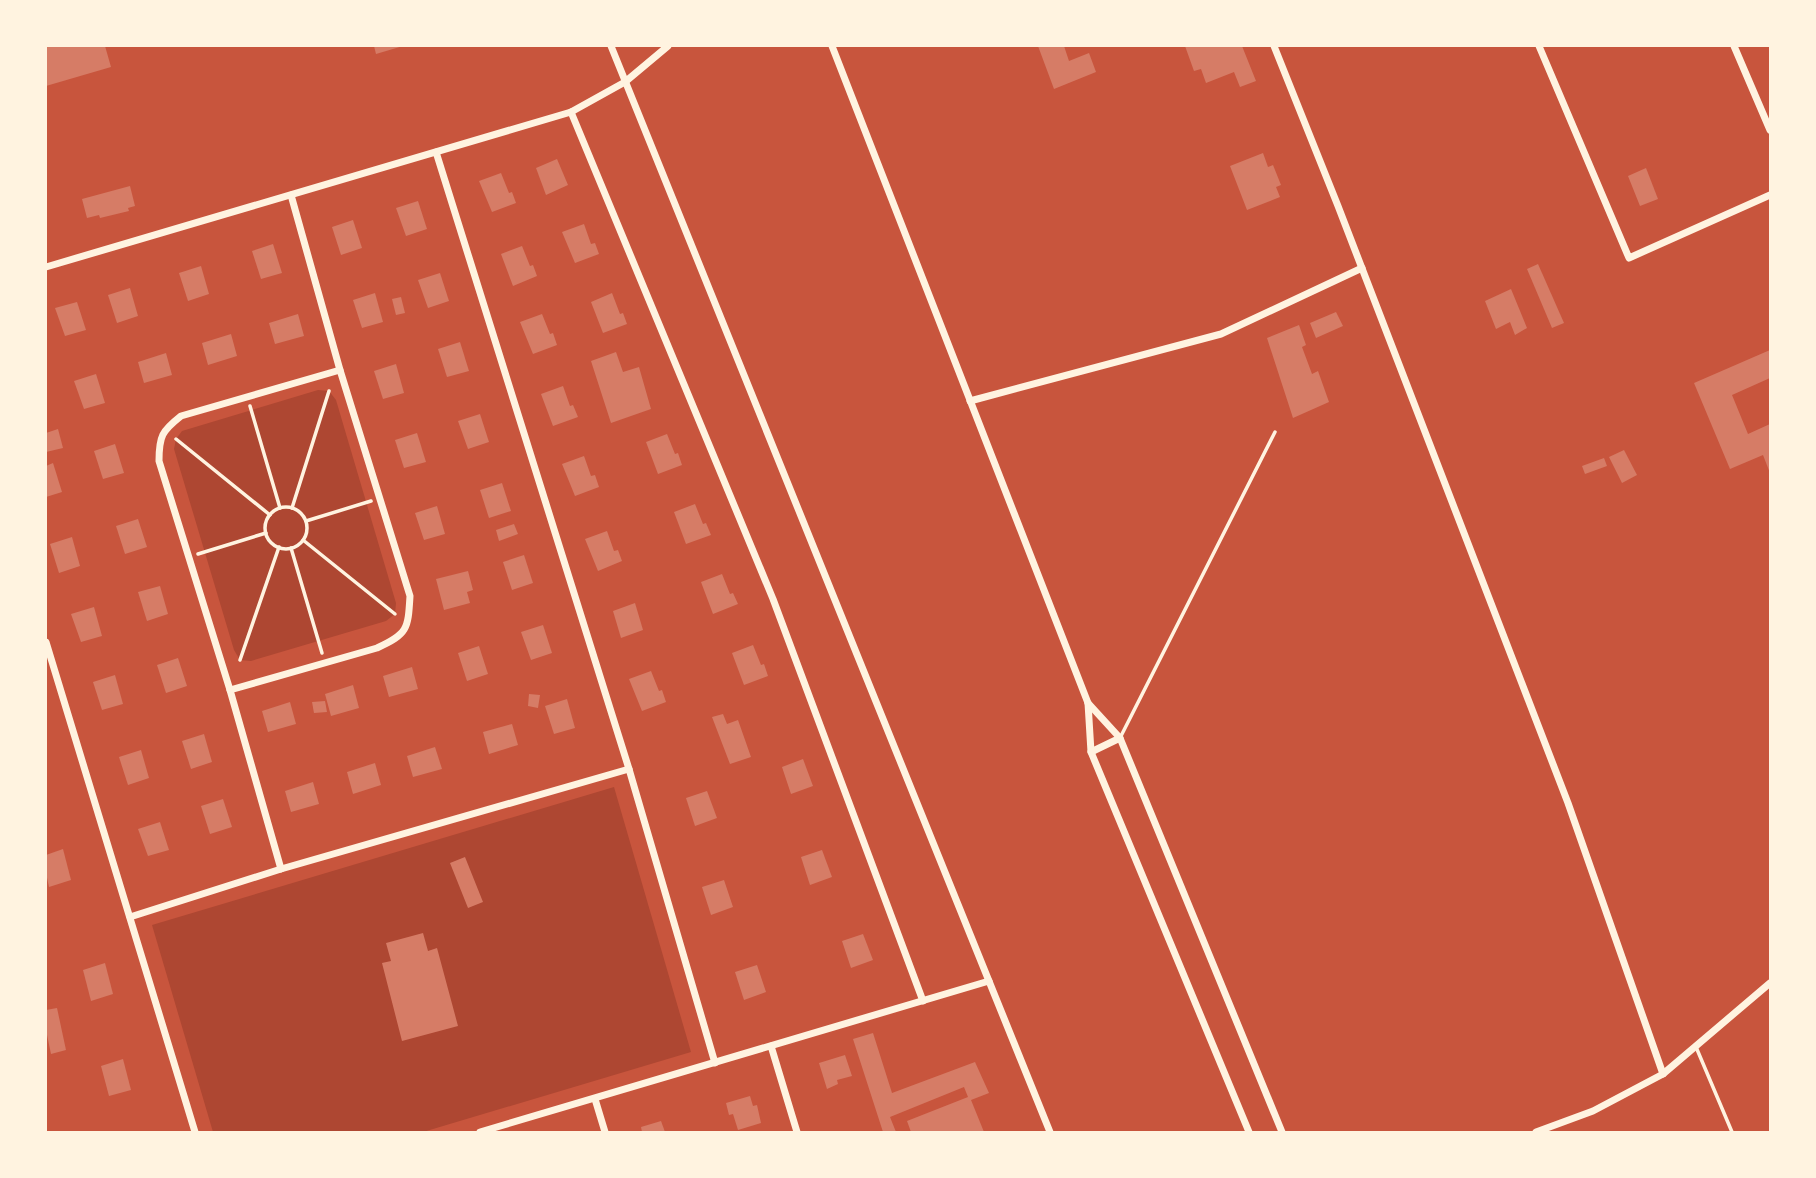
<svg xmlns="http://www.w3.org/2000/svg" width="1816" height="1178" font-family="Rubik,sans-serif">
  <rect width="100%" height="100%" fill="#c8553d"/>
  <g fill="#ae4732">
    <path d="M318,390L329,391L336,400L396,603L395,614L386,621L251,661L240,660L234,650L174,449L176,439L182,431Z"/>
    <path d="M614,787L691,1052L423,1132H213L152,925Z"/>
  </g>
  <g fill="#d67c66">
    <path d="M46,46H105L111,67L46,86Z"/>
    <path d="M374,46H403L376,54Z"/>
    <path d="M1038,46H1064L1069,61L1089,53L1096,72L1054,89Z"/>
    <path d="M1185,46H1242L1256,81L1240,87L1234,72L1206,83L1201,69L1194,71Z"/>
    <path d="M1263,153L1268,167L1273,165L1281,185L1276,187L1280,197L1247,210L1230,166Z"/>
    <path d="M557,159L568,185L546,195L536,168Z"/>
    <path d="M1646,168L1658,199L1640,206L1628,176Z"/>
    <path d="M501,173L509,193L512,192L516,203L492,212L479,181Z"/>
    <path d="M130,186L135,206L128,208L129,211L100,218L99,215L87,218L82,199Z"/>
    <path d="M418,201L427,229L406,236L396,208Z"/>
    <path d="M353,220L362,248L341,255L332,227Z"/>
    <path d="M584,224L591,244L595,243L599,254L575,263L562,232Z"/>
    <path d="M273,244L282,273L261,279L252,251Z"/>
    <path d="M522,246L530,266L533,265L537,276L513,286L501,254Z"/>
    <path d="M1538,264L1564,323L1552,328L1527,269Z"/>
    <path d="M201,266L209,294L188,301L179,273Z"/>
    <path d="M440,273L449,301L428,308L418,280Z"/>
    <path d="M130,288L138,316L117,323L108,295Z"/>
    <path d="M1511,289L1527,328L1515,335L1510,322L1496,329L1485,301Z"/>
    <path d="M375,293L383,322L362,328L353,300Z"/>
    <path d="M612,293L620,314L623,313L627,324L603,333L591,302Z"/>
    <path d="M401,297L405,313L396,315L392,299Z"/>
    <path d="M77,302L86,330L65,336L55,308Z"/>
    <path d="M1336,312L1343,326L1316,338L1310,323Z"/>
    <path d="M298,314L304,336L275,344L269,323Z"/>
    <path d="M542,314L550,334L553,333L557,345L533,354L520,322Z"/>
    <path d="M1299,325L1306,345L1302,347L1312,374L1318,371L1329,402L1293,418L1267,338Z"/>
    <path d="M231,334L237,356L208,365L202,343Z"/>
    <path d="M460,342L469,371L447,377L438,349Z"/>
    <path d="M1770,350V378L1732,395L1748,434L1770,424V473L1763,455L1730,469L1694,383Z"/>
    <path d="M616,352L623,372L639,367L651,409L611,423L591,361Z"/>
    <path d="M166,353L172,375L144,383L138,362Z"/>
    <path d="M396,364L404,393L383,399L374,371Z"/>
    <path d="M96,374L105,403L84,409L74,381Z"/>
    <path d="M563,386L570,406L573,405L578,417L553,426L541,394Z"/>
    <path d="M480,414L489,442L468,449L458,421Z"/>
    <path d="M58,429L63,448L46,452V433Z"/>
    <path d="M417,433L426,462L404,468L395,440Z"/>
    <path d="M667,434L675,454L678,453L682,465L658,474L646,442Z"/>
    <path d="M115,444L124,473L103,479L94,451Z"/>
    <path d="M1624,450L1637,475L1622,483L1609,457Z"/>
    <path d="M584,456L591,476L595,475L599,487L575,496L562,464Z"/>
    <path d="M1604,458L1607,466L1585,474L1582,466Z"/>
    <path d="M53,463L62,492L46,497V466Z"/>
    <path d="M502,483L511,511L489,518L480,490Z"/>
    <path d="M695,504L703,524L706,523L711,535L686,544L674,512Z"/>
    <path d="M437,506L445,534L424,540L415,513Z"/>
    <path d="M138,519L147,547L125,554L116,526Z"/>
    <path d="M514,524L518,534L499,541L496,530Z"/>
    <path d="M607,531L614,551L618,550L622,561L598,571L585,539Z"/>
    <path d="M72,537L80,566L59,573L50,544Z"/>
    <path d="M524,555L533,583L512,590L503,562Z"/>
    <path d="M468,571L473,590L467,592L470,603L444,610L436,579Z"/>
    <path d="M722,574L730,594L733,593L738,604L713,614L701,582Z"/>
    <path d="M160,586L168,614L147,621L138,592Z"/>
    <path d="M635,603L643,630L621,638L613,611Z"/>
    <path d="M94,607L102,636L81,642L71,614Z"/>
    <path d="M543,625L552,653L531,660L521,632Z"/>
    <path d="M753,645L761,665L764,664L768,676L744,685L732,653Z"/>
    <path d="M479,646L488,674L467,681L458,653Z"/>
    <path d="M178,658L187,686L166,693L157,665Z"/>
    <path d="M412,667L418,689L389,697L383,676Z"/>
    <path d="M651,671L659,691L662,690L666,702L642,711L629,679Z"/>
    <path d="M115,675L123,704L102,710L93,682Z"/>
    <path d="M353,685L359,708L331,716L325,694Z"/>
    <path d="M529,694L540,695L538,708L528,706Z"/>
    <path d="M567,699L575,728L554,734L545,706Z"/>
    <path d="M325,701L327,712L314,713L312,702Z"/>
    <path d="M290,702L296,724L268,732L262,711Z"/>
    <path d="M723,714L727,724L738,720L751,757L730,764L712,717Z"/>
    <path d="M512,724L518,745L489,754L483,732Z"/>
    <path d="M204,734L212,762L191,769L182,741Z"/>
    <path d="M435,747L442,769L413,777L407,756Z"/>
    <path d="M141,750L149,778L128,785L119,757Z"/>
    <path d="M803,759L813,786L791,794L782,767Z"/>
    <path d="M375,763L381,785L353,794L347,772Z"/>
    <path d="M313,782L319,804L291,812L285,791Z"/>
    <path d="M707,791L717,818L695,826L686,798Z"/>
    <path d="M223,799L232,827L210,834L201,806Z"/>
    <path d="M160,822L169,850L148,856L138,829Z"/>
    <path d="M63,849L71,880L49,887L46,873V855Z"/>
    <path d="M822,850L832,877L810,885L801,857Z"/>
    <path d="M465,857L483,902L468,908L450,863Z"/>
    <path d="M724,880L733,907L711,915L702,887Z"/>
    <path d="M423,933L428,951L437,948L458,1026L402,1041L382,963L391,961L386,943Z"/>
    <path d="M863,934L873,960L851,968L842,941Z"/>
    <path d="M105,963L113,994L91,1001L83,970Z"/>
    <path d="M757,965L766,992L744,1000L735,972Z"/>
    <path d="M57,1008L66,1050L51,1054L46,1030V1010Z"/>
    <path d="M873,1033L892,1093L975,1062L989,1093L971,1100L984,1132H911L907,1121L968,1097L964,1087L890,1117L896,1132H883L853,1039Z"/>
    <path d="M845,1055L852,1076L837,1080L838,1084L827,1089L819,1063Z"/>
    <path d="M123,1059L131,1090L109,1096L101,1066Z"/>
    <path d="M750,1096L753,1106L757,1105L761,1123L738,1130L733,1114L729,1115L726,1103Z"/>
    <path d="M661,1121L665,1132H642L641,1127Z"/>
  </g>
  <g fill="none" stroke-linecap="round" stroke-linejoin="round">
    <g stroke="#fff3e0" stroke-width="3.5">
      <path d="M250,406L280,508"/>
      <path d="M176,439L270,515"/>
      <circle cx="286" cy="528" r="21"/>
      <path d="M292,508L329,391"/>
      <path d="M306,521L371,501"/>
      <path d="M303,540L395,614"/>
      <path d="M291,548L322,653"/>
      <path d="M198,554L266,533"/>
      <path d="M240,660L279,547"/>
    </g>
    <g stroke="#fff3e0" stroke-width="3.5">
      <path d="M1121,736L1275,432"/>
      <path d="M1696,1047L1732,1132"/>
    </g>
    <g stroke="#fff3e0" stroke-width="7">
      <path d="M611,46L1050,1132"/>
      <path d="M832,46L1088,703L1091,752L1249,1132"/>
      <path d="M1274,46L1338,206L1568,803L1663,1074"/>
      <path d="M1539,46L1629,258L1770,195"/>
      <path d="M1734,46L1770,130"/>
      <path d="M571,112L773,599L923,1001"/>
      <path d="M436,152L629,769L715,1063"/>
      <path d="M46,267L571,112L625,82L668,46"/>
      <path d="M970,401L1221,334L1362,268"/>
      <path d="M46,642L195,1132"/>
      <path d="M230,690L159,461C159,436 162,431 181,416L340,370"/>
      <path d="M1088,703L1120,738L1282,1132"/>
      <path d="M1091,752L1120,738"/>
      <path d="M281,869L230,690L377,648C408,634 408,629 410,596L340,370L291,195"/>
      <path d="M130,917L281,869L629,769"/>
      <path d="M771,1046L797,1132"/>
      <path d="M595,1099L605,1132"/>
      <path d="M480,1132L989,981"/>
      <path d="M1536,1132L1593,1111L1663,1074L1770,983"/>
    </g>
  </g>
  <rect width="1816" height="1178" fill="none" stroke="#fff3e0" stroke-width="94"/>
</svg>
